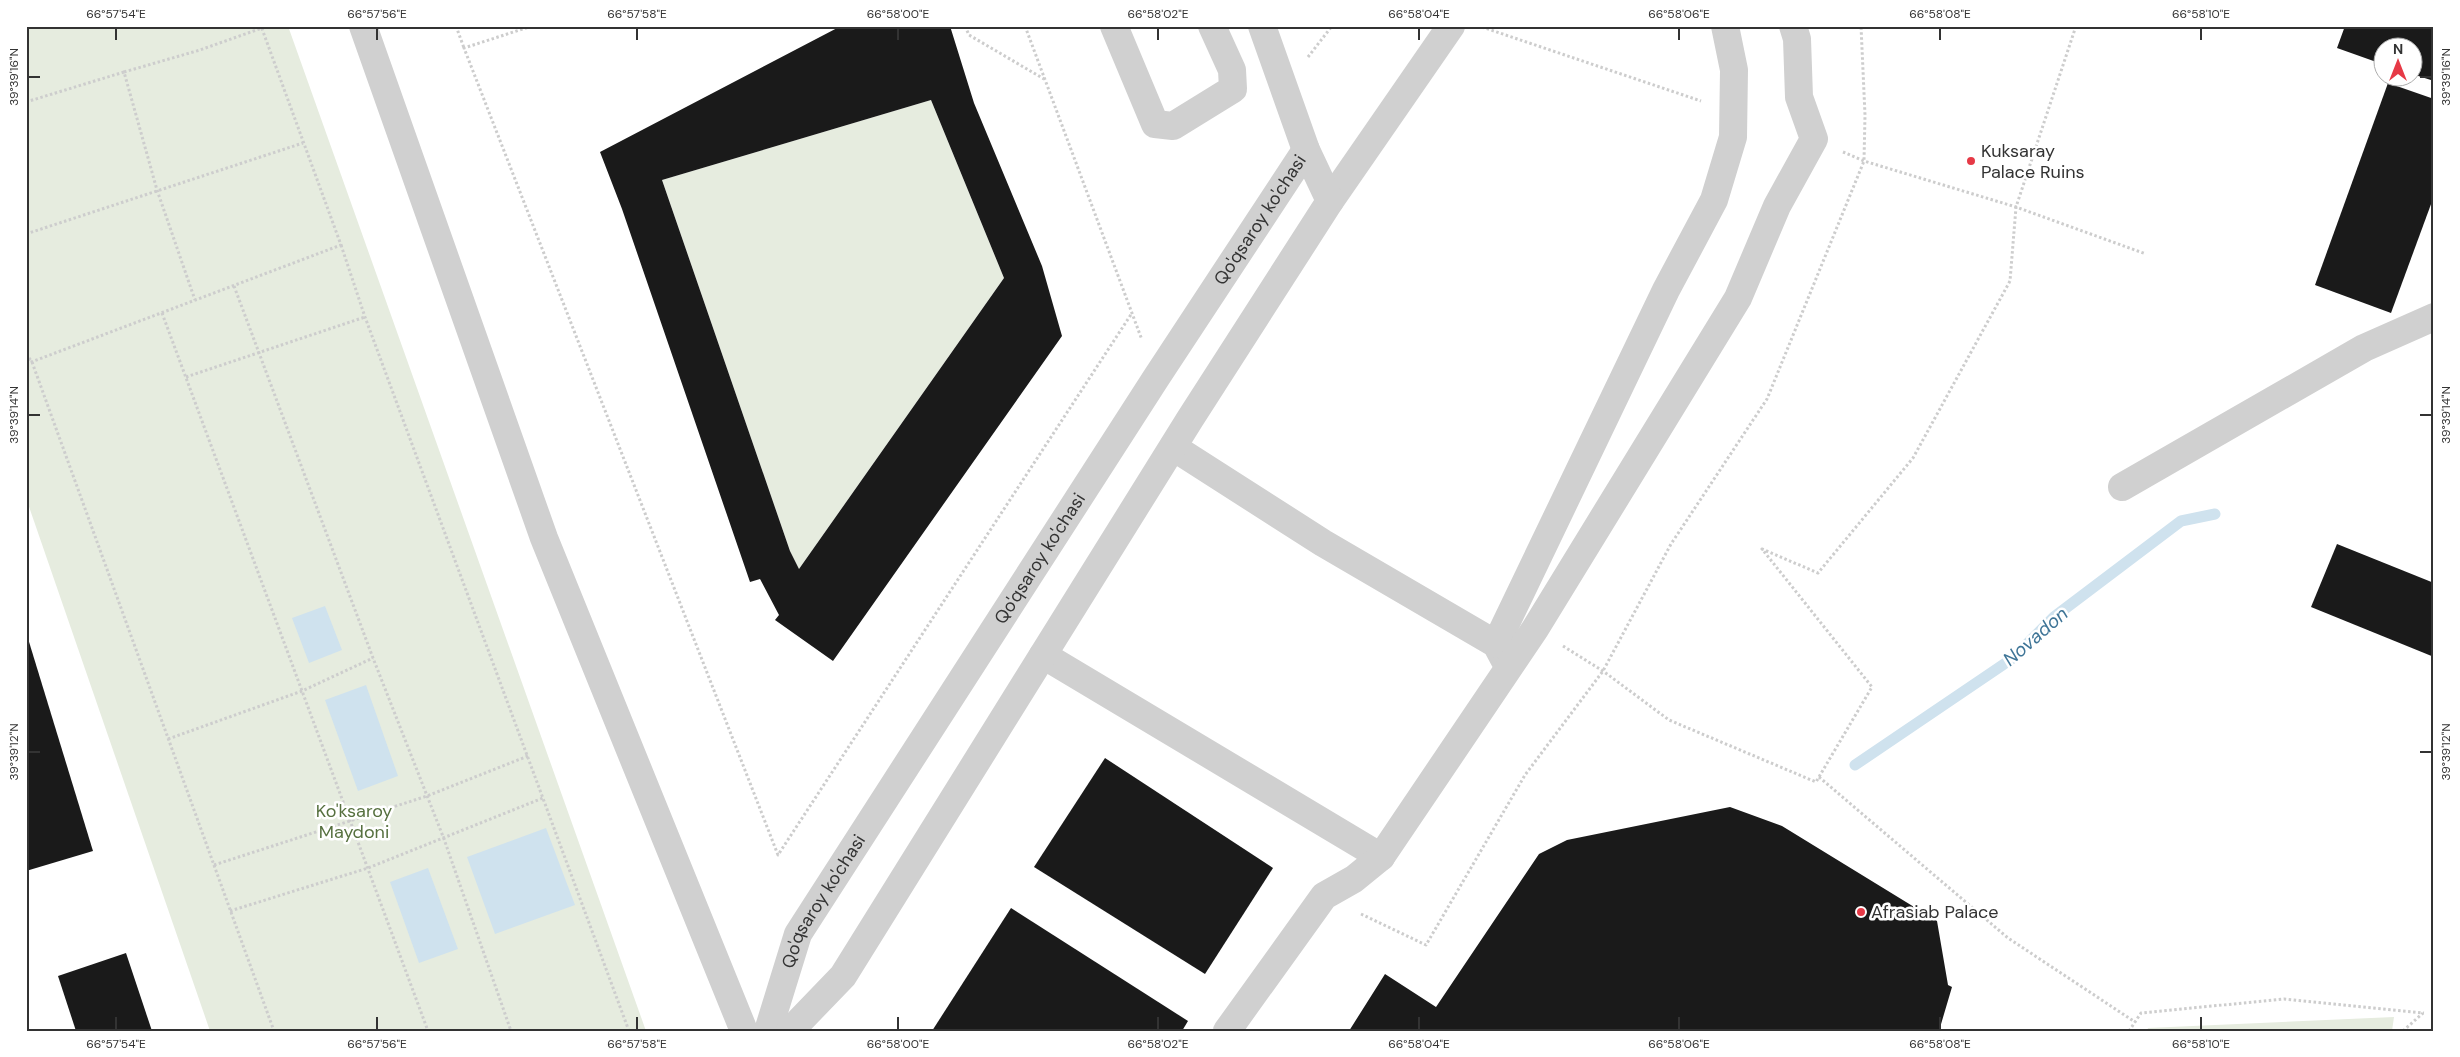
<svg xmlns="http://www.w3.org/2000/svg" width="2460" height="1057" font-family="'DM Sans',sans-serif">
  <rect width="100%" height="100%" fill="#fff"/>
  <g fill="#e6ecdf">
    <path d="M26,26H288L646,1031H210L26,498Z"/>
    <path d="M931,100L1004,278L799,569L790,551L662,180Z"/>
    <path d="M2394,1017L2392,1031H2147L2148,1028Z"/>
  </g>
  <g fill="#cfe2ee">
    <path d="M325,606L342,650L309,663L292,618Z"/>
    <path d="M366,685L398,776L358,791L325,700Z"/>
    <path d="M546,828L575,905L495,934L467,857Z"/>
    <path d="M428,868L458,949L419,963L390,882Z"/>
  </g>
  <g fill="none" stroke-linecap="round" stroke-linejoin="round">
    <path stroke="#cfe2ee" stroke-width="11" d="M1855,765L2013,658L2054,617L2181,521L2215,514"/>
  </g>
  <g fill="#1a1a1a" fill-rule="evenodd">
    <path d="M841,26H950L974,103L1042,266L1062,336L833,661L775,620L779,615L760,579L750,582L622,209L600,152ZM931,100L1004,278L799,569L790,551L662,180Z"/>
    <path d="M2345,26H2434V81L2412,74V48H2382V64L2337,48Z"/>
    <path d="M2388,83L2434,99V196L2391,313L2315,285Z"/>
    <path d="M2337,544L2434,583V657L2311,607Z"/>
    <path d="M26,632L93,851L26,871Z"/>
    <path d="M1105,758L1273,868L1205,974L1034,867Z"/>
    <path d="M1730,807L1782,826L1937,921L1948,985L1952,987L1939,1031H1349L1385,974L1436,1007L1539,854L1567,840Z"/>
    <path d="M1011,908L1188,1021L1182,1031H932Z"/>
    <path d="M126,953L152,1031H76L58,976Z"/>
  </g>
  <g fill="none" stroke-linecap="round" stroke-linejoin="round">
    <g stroke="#cdcdcd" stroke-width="3" stroke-dasharray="2.5 2.5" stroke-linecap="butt">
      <path d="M456,26L464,48"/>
      <path d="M532,26L464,48L778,855L1132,313"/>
      <path d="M965,26L969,35L1044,79"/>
      <path d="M1025,26L1142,340"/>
      <path d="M1482,27L1701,101"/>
      <path d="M1308,57L1332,26"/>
      <path d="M124,72L200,50L262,28"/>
      <path d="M26,102L124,72L157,190L195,300"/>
      <path d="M1843,152L1864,161L2016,207L2146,254"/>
      <path d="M26,234L303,143"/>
      <path d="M341,245L365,317L629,1031"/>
      <path d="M234,286L373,658L444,839L511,1031"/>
      <path d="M162,313L428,1031"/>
      <path d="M26,354L32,362L274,1031"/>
      <path d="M26,364L341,245L261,26"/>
      <path d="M186,377L365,317"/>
      <path d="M1563,646L1603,671L1669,720L1816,782L1872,687L1762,549L1818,573L1913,458L2010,281L2016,207L2076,26"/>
      <path d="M168,739L302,691L373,658"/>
      <path d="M1819,777L2008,938L2135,1022"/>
      <path d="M214,865L427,796L528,756"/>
      <path d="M230,911L368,868L543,798"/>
      <path d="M1361,914L1426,945L1525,775L1603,671L1671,544L1767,399L1864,161L1865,115L1861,26"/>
      <path d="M2129,1031L2141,1013L2284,999L2424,1013"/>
      <path d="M2403,1031L2423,1013"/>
    </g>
    <g stroke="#d0d0d0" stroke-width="28">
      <path d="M363,26L544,538L744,1031"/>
      <path d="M1114,26L1155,124L1173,126L1233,89L1232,70L1212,26"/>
      <path d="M1330,201L1451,26"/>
      <path d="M1173,447L1323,543L1496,644L1504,659"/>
      <path d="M2122,487L2364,348L2434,317"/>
      <path d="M1496,644L1666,290L1714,200L1733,137L1734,70L1725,26"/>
      <path d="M1043,655L1381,857L1535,629L1738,298L1777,206L1814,139L1799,97L1797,39L1793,26"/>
      <path id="s1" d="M768,1031L798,934L1156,378L1306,150"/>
      <path d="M790,1031L843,976L1190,419L1330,201L1306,150L1262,26"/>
      <path d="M1227,1031L1324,896L1354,879L1381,857"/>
    </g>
  </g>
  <path fill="none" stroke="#333" stroke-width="2" d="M116,28V40M377,28V40M637,28V40M898,28V40M1158,28V40M1419,28V40M1679,28V40M1940,28V40M2201,28V40M28,77H40M2420,77H2432M28,415H40M2420,415H2432M28,752H40M2420,752H2432M116,1017V1030M377,1017V1030M637,1017V1030M898,1017V1030M1158,1017V1030M1419,1017V1030M1679,1017V1030M1940,1017V1030M2201,1017V1030"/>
  <g fill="#e63946" stroke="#fff" stroke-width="2">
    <circle cx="1971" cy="161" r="5"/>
    <circle cx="1861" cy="912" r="5"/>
  </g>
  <g text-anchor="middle" stroke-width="5" stroke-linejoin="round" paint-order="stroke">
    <g font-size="18" fill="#333" stroke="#fff" text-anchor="start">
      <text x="1981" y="157">Kuksaray<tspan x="1981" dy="21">Palace Ruins</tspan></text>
      <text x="1871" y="918">Afrasiab Palace</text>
    </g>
    <g font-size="18" fill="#333" stroke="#fff">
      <text dy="6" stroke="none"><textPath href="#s1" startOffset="952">Qo'qsaroy ko'chasi</textPath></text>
      <text dy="6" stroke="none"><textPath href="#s1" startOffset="548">Qo'qsaroy ko'chasi</textPath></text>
      <text dy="6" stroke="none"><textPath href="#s1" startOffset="142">Qo'qsaroy ko'chasi</textPath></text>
    </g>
    <g font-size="18" fill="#56703f" stroke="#fff">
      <text x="354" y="817">Ko'ksaroy<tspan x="354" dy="21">Maydoni</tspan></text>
    </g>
    <g font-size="19" font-style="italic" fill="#3f7597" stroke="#fff">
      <text transform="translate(2035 636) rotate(-41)" y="7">Novadon</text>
    </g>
  </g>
  <rect width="2460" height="1057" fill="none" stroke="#ffffff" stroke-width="55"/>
  <g transform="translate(2398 62)"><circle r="24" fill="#ffffff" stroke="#adadad"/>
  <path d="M0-4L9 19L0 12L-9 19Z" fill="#e63946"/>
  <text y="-8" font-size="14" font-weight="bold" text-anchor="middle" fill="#333333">N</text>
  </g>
  <rect x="28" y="28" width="2404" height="1002" fill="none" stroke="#333" stroke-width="2"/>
  <g font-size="12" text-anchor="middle" fill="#333">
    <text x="116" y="18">66°57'54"E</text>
    <text x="377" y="18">66°57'56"E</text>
    <text x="637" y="18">66°57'58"E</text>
    <text x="898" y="18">66°58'00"E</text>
    <text x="1158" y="18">66°58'02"E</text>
    <text x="1419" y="18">66°58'04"E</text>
    <text x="1679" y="18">66°58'06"E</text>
    <text x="1940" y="18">66°58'08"E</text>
    <text x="2201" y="18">66°58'10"E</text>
    <text transform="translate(14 77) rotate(-90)" y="4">39°39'16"N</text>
    <text transform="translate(2446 77) rotate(-90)" y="4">39°39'16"N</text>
    <text transform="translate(14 415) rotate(-90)" y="4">39°39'14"N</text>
    <text transform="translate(2446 415) rotate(-90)" y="4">39°39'14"N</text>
    <text transform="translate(14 752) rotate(-90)" y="4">39°39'12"N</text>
    <text transform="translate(2446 752) rotate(-90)" y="4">39°39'12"N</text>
    <text x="116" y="1048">66°57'54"E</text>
    <text x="377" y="1048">66°57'56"E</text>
    <text x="637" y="1048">66°57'58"E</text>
    <text x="898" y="1048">66°58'00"E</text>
    <text x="1158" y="1048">66°58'02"E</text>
    <text x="1419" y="1048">66°58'04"E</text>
    <text x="1679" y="1048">66°58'06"E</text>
    <text x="1940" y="1048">66°58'08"E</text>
    <text x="2201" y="1048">66°58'10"E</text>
  </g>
</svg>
